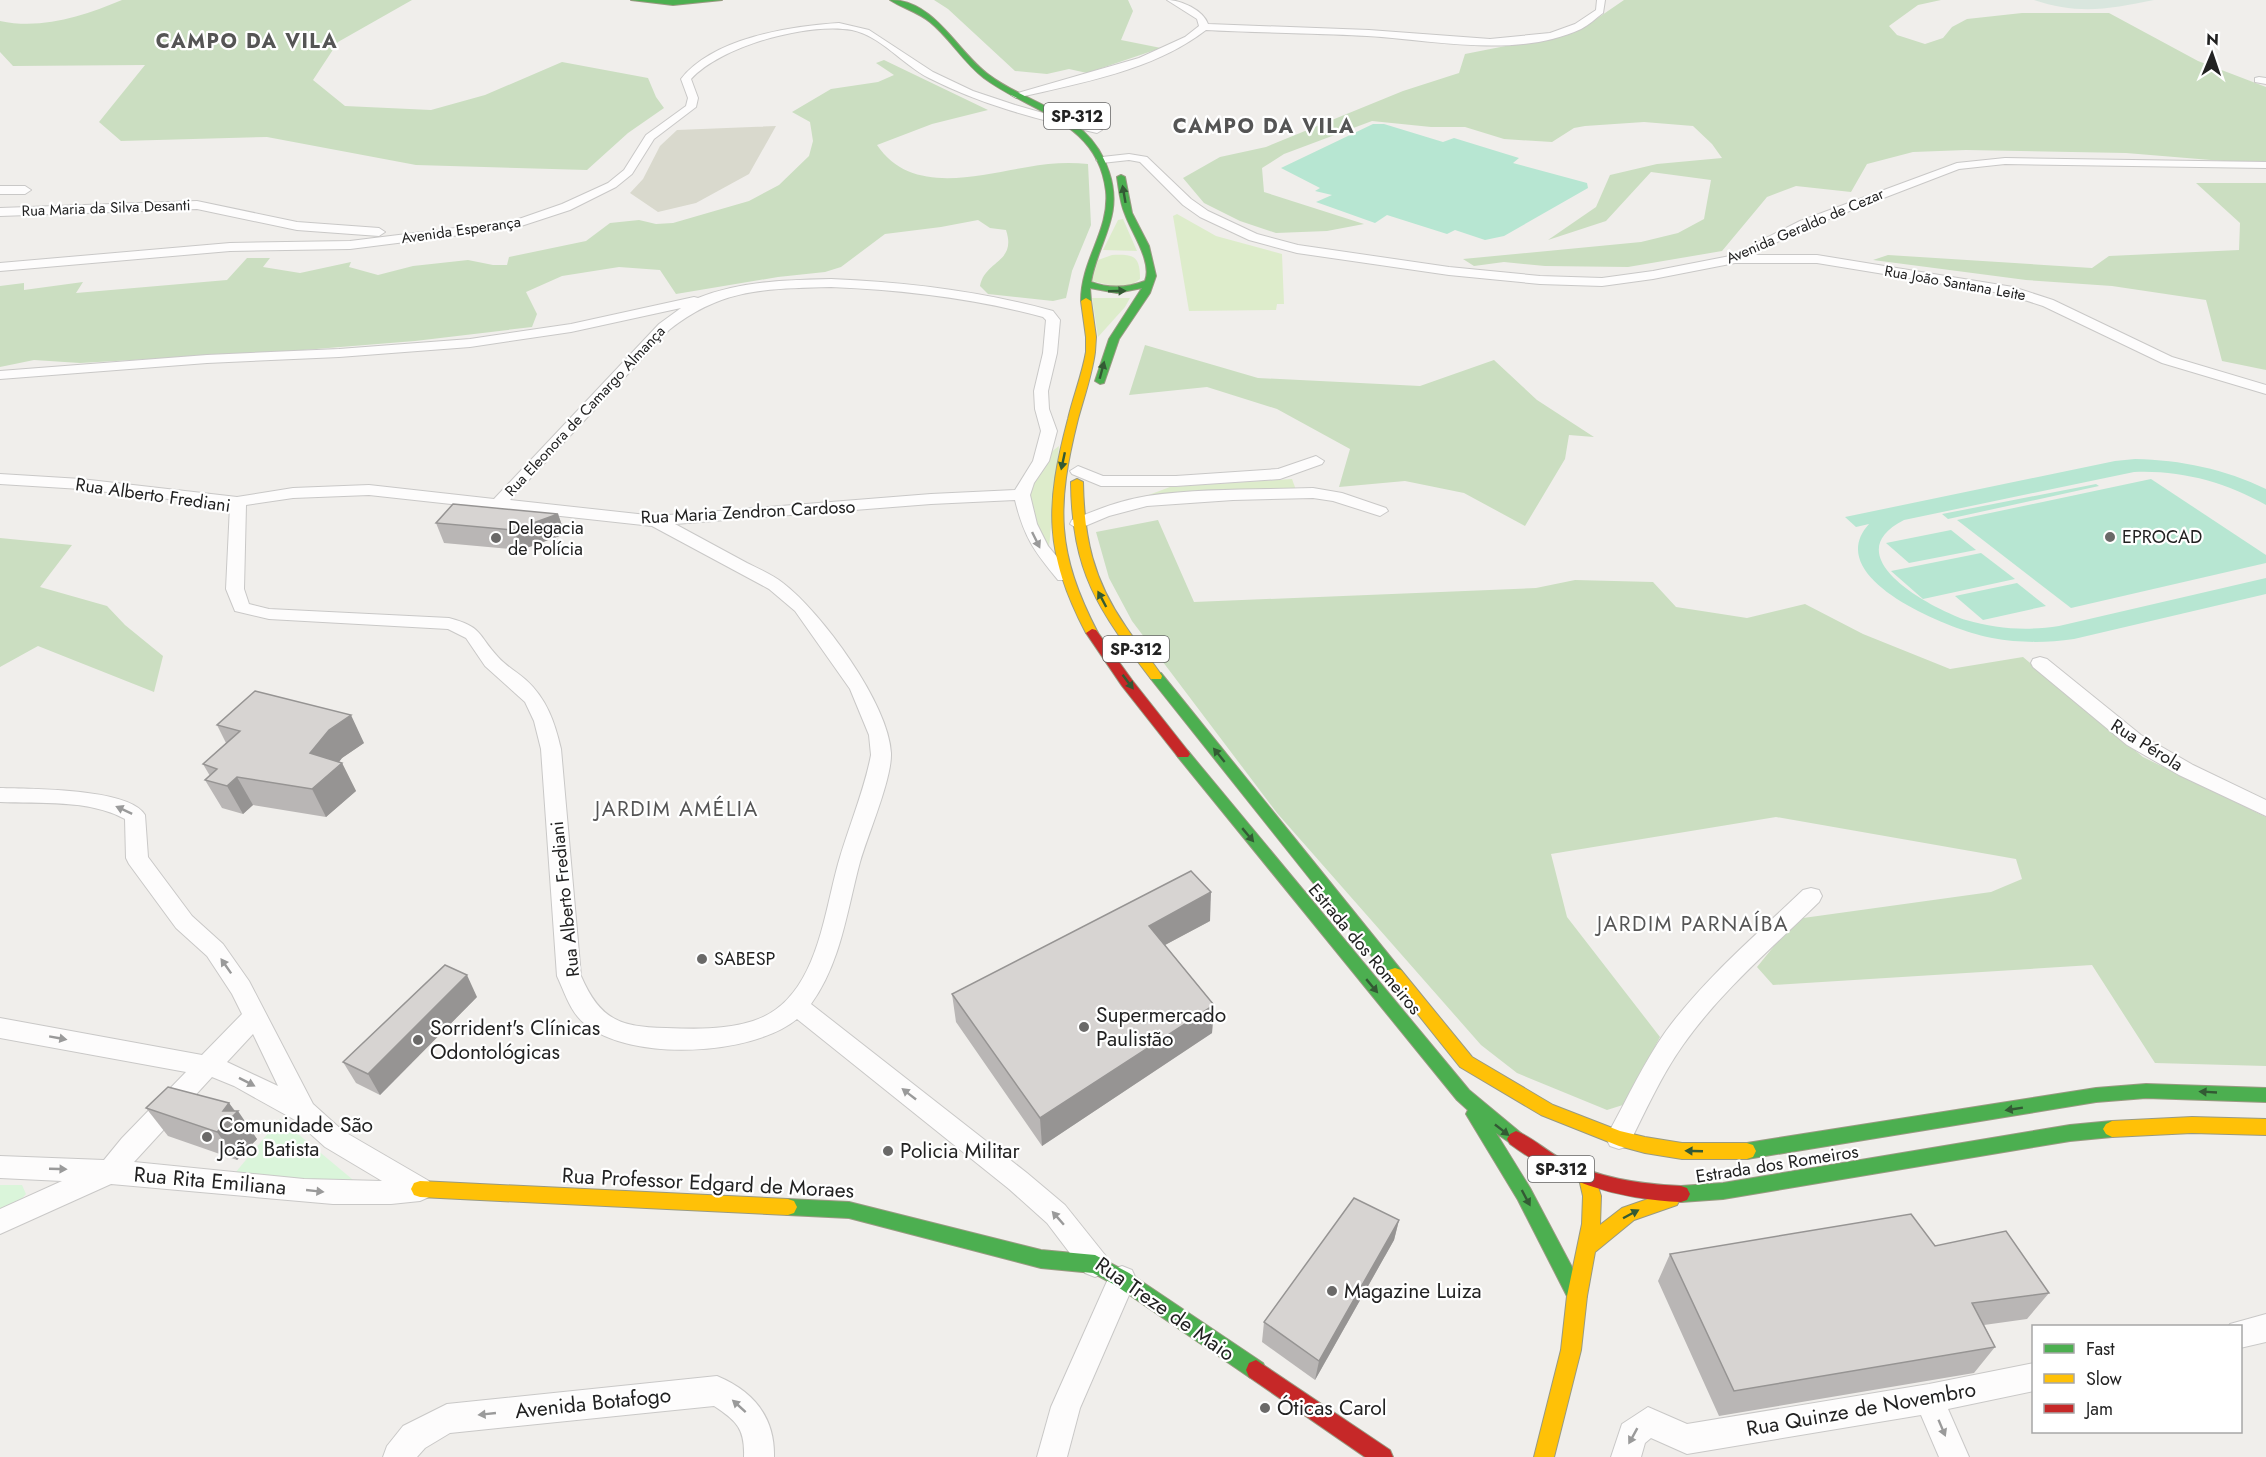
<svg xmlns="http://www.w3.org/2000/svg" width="2266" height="1457" font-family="Jost,sans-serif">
  <rect width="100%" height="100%" fill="#f0eeeb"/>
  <path fill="#d9d9cd" d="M776,126L749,174L696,203L658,212L630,193L643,179L660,146L677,130Z"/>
  <g fill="#ddeccb">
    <path d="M1177,214L1216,236L1282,254L1284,304H1277L1276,310L1189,311L1173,216Z"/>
    <path d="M1123,219L1137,251L1103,250L1118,220Z"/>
    <path d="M1112,255C1134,254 1140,256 1140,279L1126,289L1092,281L1098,260Z"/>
    <path d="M1092,298H1130L1125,307L1098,337Z"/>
    <path d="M1059,446L1049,547L1034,529L1030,490L1050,453Z"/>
    <path d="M1292,479L1296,490L1146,496L1170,487Z"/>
  </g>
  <g fill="#cbdec1">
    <path d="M122,0H412L338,42L313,80L345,106L431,110L485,95L562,62L648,78L656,97L664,108L628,133L587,170L416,165L267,137L121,141L99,122L145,65L13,66L0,52V21C42,30 84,16 122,0Z"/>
    <path d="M934,0H1128L1133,11L1121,40L1161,48L1087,73L1069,69L1047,74L1015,71L948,9Z"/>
    <path d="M1624,0H1941L1918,5L1889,26L1897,35L1925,44L1943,38L1952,27L1967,19L2022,13H2109L2198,61L2266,87V161H2223L2126,153L1966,150L1913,152L1867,164L1851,192L1796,186L1767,197L1722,251L1628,267L1545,266L1504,262L1474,266L1463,259L1641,242L1678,233L1704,219L1711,180L1651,172L1606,221L1548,240L1596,207L1610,175L1657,164L1722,158L1712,144L1693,126L1644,122L1585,126L1574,128L1552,142L1504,139L1465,127H1431L1372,121L1284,154L1262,168L1264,192L1364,224L1327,231L1276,233L1240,221L1204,203L1183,178L1220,157L1266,147L1403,91L1459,73L1465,54L1561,35L1589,24Z"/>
    <path d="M884,60L988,110L932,124L877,145C911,196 978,175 1028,167C1048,163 1069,162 1088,164L1091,225L1072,271L1066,298L1053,301L988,294L980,286C985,260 1017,263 1006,230L990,228L978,220L941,227L885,234L841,267L825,272L778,277L676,294L660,270L619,267L562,276L526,292L537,314L532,327L415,341L291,351L80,363L34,360L0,367V286L24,283V290L83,282L76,293L227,280L247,258H270L263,267L300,273L351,262L349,267L378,275L413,266L468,260L493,265H507L509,257L586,241L610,223L639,220L656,224L673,223L749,201L779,185L809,156L813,141L810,122L792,112L831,89L878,82L894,75L876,63Z"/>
    <path d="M2196,183H2266V370L2222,361L2206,300L2112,286L2026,280L1873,260L1888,255L2092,268L2109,256L2239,250L2240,223Z"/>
    <path d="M1145,345L1258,378L1420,386L1494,360L1537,400L1594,437L1569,435L1565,459L1525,526L1464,493L1405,481L1339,487L1350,449L1277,409L1207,387L1129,395Z"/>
    <path d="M1158,520L1194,602L1536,588L1575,580L1653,582L1676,607L1747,618L1805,604L1863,634L1950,669L2023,657L2143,757L2266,817V1066L2155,1063L2092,965L1773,985L1757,967L1796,919L1991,892L2022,879L2016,859L1776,817L1551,854L1567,917L1660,1037L1626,1104L1607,1110L1517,1073L1481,1045L1277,813L1132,621L1109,578L1096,532Z"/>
    <path d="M0,538L72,545L40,587L107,606L125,625L163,656L154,692L38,646L0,667Z"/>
  </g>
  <path fill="#d9e6de" d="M2034,0H2154C2110,9 2078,15 2034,0Z"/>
  <g fill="#daf5da">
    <path d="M280,1119L358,1184L235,1173Z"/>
    <path d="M0,1185H22L26,1194L17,1204L0,1209Z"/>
  </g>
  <g fill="#b7e6d2">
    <path d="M1373,124H1384L1443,142L1454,138L1519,158L1513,163L1587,183L1588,188L1504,236L1485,240L1455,230L1447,234L1387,215L1375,223L1316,202L1332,195L1315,191L1320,188L1281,168Z"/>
    <path d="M2135,459C2181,460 2225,469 2266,489V505C2225,482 2181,470 2134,472L1904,520C1833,556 1931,608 1966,620C1997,629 2027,631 2059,626L2266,578V594L2074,639C2046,643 2019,643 1992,638C1953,631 1819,579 1869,524L1856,527L1845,517L2115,461Z"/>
    <path d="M2151,479L2266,555V563L2071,608L1957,520Z"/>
    <path d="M2096,484L2099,486L1948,519L1942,514Z"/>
    <path d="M1951,530L1976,550L1909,563L1886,543Z"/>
    <path d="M1981,553L2015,579L1923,599L1891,571Z"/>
    <path d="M2017,583L2046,606L1983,620L1955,596Z"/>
  </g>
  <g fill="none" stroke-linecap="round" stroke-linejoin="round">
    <g stroke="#c9c8c7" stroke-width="2">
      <g id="street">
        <path d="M1167,0C1181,0 1203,10 1208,24L1369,30L1490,39L1550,33L1575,24L1596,10L1597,0H1605L1603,13C1596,18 1589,25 1581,29C1516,59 1435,40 1367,36C1313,33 1260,33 1206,30C1153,71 1080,83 1016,98L1011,95L1139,58L1185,37L1199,26L1197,19Z"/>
        <path d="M839,23L869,30L933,72L973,91L1015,105L1102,130L1097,133C1039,120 982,105 929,78C903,65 881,36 852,30C808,22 721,46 691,79L698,98L696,107L654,139L632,174L616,187L570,210L515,228L350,249L230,251L0,271V263L230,243L350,241L513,221L562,204L608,183L624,170L646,135L686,106L688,98L681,79C713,38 790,26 839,23Z"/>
        <path d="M2259,77L2266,78V84L2255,82V78Z"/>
        <path d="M1129,154L1147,157L1191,199L1208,211L1257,234L1298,245L1449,267L1540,276L1602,278L1653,271L1730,256L1800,221L1957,163L2005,158L2266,162V168L2005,164L1959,169L1808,227L1751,255H1817L2013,287L2053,300L2172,357L2266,385V394L2162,363L2043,306L2006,294L1817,263H1735L1653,279L1602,286L1540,284L1449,275L1297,253L1249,240L1200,217L1183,205L1140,162L1129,160L1102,163L1096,160L1102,157Z"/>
        <path d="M0,186H25L31,190L25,194H0Z"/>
        <path d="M197,201L297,222L379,228L385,232L379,236L297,230L197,209L0,216V208Z"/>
        <path d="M831,279C906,282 980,291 1053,311L1060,320L1057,353L1048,391L1049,409L1057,431L1049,461L1034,483L1030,495L1037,524L1048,546L1073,576L1070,580H1058C1034,551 1024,537 1015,500L931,504L675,524C699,537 723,550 747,563C759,569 773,575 783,583C821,612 889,704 891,753C892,779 868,834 860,862C847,910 841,963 811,1004L1027,1173L1065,1205L1105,1255L1109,1264L1105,1273L1095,1277L1085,1273L1047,1223L1009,1189L797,1019C752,1056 630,1062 585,1024C570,1012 565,993 557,976L541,749L534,721L525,702L485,666L466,638L448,629L269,619L235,611L226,589L230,506L81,489L0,484V474L81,479L237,497L293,488L369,485L494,499L659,324L681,308L571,332L470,347L339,357L207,363L0,379V371L207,355L339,349L470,339L571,324L694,297L698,298C740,281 786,280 831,279ZM831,287C903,290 973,298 1043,317L1046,320L1043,353L1034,391L1035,409L1041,431L1033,461L1015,490L931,494L656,516L510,500L669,330C722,288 765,289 831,287ZM369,495L652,526L769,589L795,611L850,689L869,735L871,755C864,792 848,828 838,864C823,918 816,1001 753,1021C725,1030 695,1029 666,1028C620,1027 600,1020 581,976L561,749C555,723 547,699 526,680C517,672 506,666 498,657C477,634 483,627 449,618L269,609L249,604L244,589L246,505L293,498Z"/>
        <path d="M1316,456L1324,461L1322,464L1280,479L1176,486H1101L1072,474L1070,471L1078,466L1103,476H1176L1278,469Z"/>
        <path d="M1313,488L1342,493L1386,508L1388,511L1380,516L1333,501L1313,498L1233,500L1147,506L1109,516L1078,529L1070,524L1072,520C1096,510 1121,500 1147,496C1201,488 1258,490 1313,488Z"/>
        <path d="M2040,657L2047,659L2141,735L2193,765L2266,800V816L2179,775L2127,745L2033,667L2031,663L2033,659Z"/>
        <path d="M0,788C30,789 130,788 145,815L148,857L192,916L223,944L249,981L313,1104L343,1131L429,1181L433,1189L429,1197L420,1201L391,1204H333L111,1184L0,1234V1209L62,1181L0,1178V1156L104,1160L122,1138L186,1072L0,1038V1018L202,1055L242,1014L232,994L207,956L176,928L129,864L126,858L125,819C88,799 40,804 0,802ZM253,1034L278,1086L227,1062ZM212,1077L234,1086L295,1120L325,1147L382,1181L304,1179L134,1162Z"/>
        <path d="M1811,888L1819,890L1822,896L1819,902C1772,948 1721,991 1683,1045C1661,1076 1645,1112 1628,1146L1619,1149L1610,1146L1606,1138L1610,1130C1628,1097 1644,1062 1666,1031C1705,978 1756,935 1803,890Z"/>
        <path d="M1122,1266L1132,1270L1136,1279L1080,1408L1067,1457H1037L1051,1407L1112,1270Z"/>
        <path d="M2266,1314V1342L2240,1348V1326H2229L2230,1324Z"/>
        <path d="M2034,1363V1391L1948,1409L1969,1457H1939L1921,1415L1687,1454L1651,1438L1645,1443L1641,1457H1611L1622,1424L1648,1407L1687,1424L1929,1384Z"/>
        <path d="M717,1376C753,1391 775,1417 774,1457H744C745,1429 737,1421 714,1406L450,1433L425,1448L417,1457H383L387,1446L403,1426L447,1404Z"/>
      </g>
    </g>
    <g stroke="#999a82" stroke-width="2">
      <g id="fast">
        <path d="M631,0H722L673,5Z"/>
        <path d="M890,0C935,0 957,52 989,75C1018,97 1056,106 1083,131C1095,142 1104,156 1109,172C1124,217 1098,241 1091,282C1110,289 1127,288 1145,281C1153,262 1131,232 1125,214C1120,203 1119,189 1117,177L1121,175L1125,177L1132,213L1149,246L1156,276L1150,293L1119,339L1104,383L1100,384L1095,381L1109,339L1142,288L1117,293L1090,288L1091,301L1086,304L1081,301C1081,259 1110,231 1106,191C1098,121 1031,113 984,78C963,62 950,38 930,22C918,12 902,8 890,0Z"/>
        <path d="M1156,672L1161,673L1401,970L1403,974L1401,978L1395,980L1389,978L1151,679L1150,676L1151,673Z"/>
        <path d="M1183,749L1188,751L1469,1090L1522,1134L1525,1139L1522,1144L1516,1147L1496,1133L1530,1188L1584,1290L1587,1296L1584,1302L1577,1305L1570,1302L1518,1200L1469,1119L1466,1114L1468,1110L1457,1100L1178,757L1176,754L1178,751Z"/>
        <path d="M2146,1084L2266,1088V1102L2146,1098L2096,1102L1747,1159L1741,1157L1738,1151L1741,1145L1747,1143L2096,1088Z"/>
        <path d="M2112,1121L2118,1124L2121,1129L2118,1134L2112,1137L2070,1141L1723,1199L1681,1202L1675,1200L1672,1194L1675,1188L1681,1186L1723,1183L2070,1125Z"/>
        <path d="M788,1199L849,1202L1041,1250L1095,1255L1129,1273L1263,1363L1266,1370L1263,1377L1256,1380L1249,1377L1115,1285L1093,1273L1041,1268L849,1218L788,1215L782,1213L779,1207L782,1201Z"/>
      </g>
    </g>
    <g stroke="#999a82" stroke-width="2">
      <g id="slow">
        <path d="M1086,298L1091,301L1096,337L1095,352C1092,375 1084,397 1078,419C1056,507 1056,552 1098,633L1092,637L1086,633C1044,552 1045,506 1068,419C1073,397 1082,375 1086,352V337L1081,301Z"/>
        <path d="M1077,479L1083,482C1084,538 1093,580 1126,627C1137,644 1151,659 1162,676L1161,679H1151C1098,609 1072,573 1071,482Z"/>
        <path d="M1395,968L1401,970L1472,1057L1553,1105L1620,1131L1645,1137L1682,1143H1747L1753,1145L1756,1151L1753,1157L1747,1159H1682L1645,1153L1619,1146L1541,1115L1460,1067L1389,978L1387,974L1389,970Z"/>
        <path d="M2192,1117L2266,1119V1135L2192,1133L2112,1137L2106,1134L2103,1129L2106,1124L2112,1121Z"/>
        <path d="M1589,1175L1595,1177L1601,1196L1600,1225L1622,1208L1671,1191L1677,1193L1680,1199L1677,1205L1634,1220L1595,1252L1587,1296L1581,1350L1554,1457H1534L1561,1350L1567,1296L1582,1224L1583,1196L1580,1183L1583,1177Z"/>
        <path d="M420,1181L788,1199L794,1201L797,1207L794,1213L788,1215L420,1197L414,1195L411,1189L414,1183Z"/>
      </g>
    </g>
    <g stroke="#999a82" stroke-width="2">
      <g id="jam">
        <path d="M1092,629L1096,630L1132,680L1188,751L1190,754L1188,757H1178L1122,686L1086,633Z"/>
        <path d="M1516,1131C1532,1137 1545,1150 1560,1158C1597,1178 1639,1184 1681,1186L1687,1188L1690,1194L1687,1200L1681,1202C1617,1199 1562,1182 1510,1144L1507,1139L1510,1134Z"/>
        <path d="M1256,1360L1390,1450L1393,1457H1365L1249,1377L1246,1370L1249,1363Z"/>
      </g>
    </g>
    <use href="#street" fill="#fdfcfc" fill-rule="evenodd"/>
    <use href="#fast" fill="#4caf50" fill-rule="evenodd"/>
    <use href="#slow" fill="#ffc107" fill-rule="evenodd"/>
    <use href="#jam" fill="#c62828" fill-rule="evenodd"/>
  </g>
  <g fill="#b9b6b5">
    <path d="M558,514L565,534L521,550L444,543L436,523Z"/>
    <path d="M217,725L364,743L342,758L339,762L342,763L356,791L326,817L253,805L243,814L222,808L205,780L210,776L203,764L226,743Z"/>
    <path d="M1210,921L1165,945L1214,1005L1212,1033L1042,1146L956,1022L952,994Z"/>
    <path d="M477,997L380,1095L356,1083L343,1062Z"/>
    <path d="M229,1103L257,1139L237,1160L168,1136L146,1108Z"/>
    <path d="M1399,1220L1394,1240L1315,1380L1262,1342L1264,1322Z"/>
    <path d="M1935,1246L2049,1293L2027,1319L1984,1325L1995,1347L1974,1373L1719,1416L1658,1281L1670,1254Z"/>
  </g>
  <g fill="#969493">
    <path d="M558,514L565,534L521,550L514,530Z"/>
    <path d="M351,715L364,743L342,758L330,773L342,763L356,791L326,817L312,789L310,753L329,730Z"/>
    <path d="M237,777L253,805L243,814L227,786Z"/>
    <path d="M1211,892L1210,921L1148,954L1149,926Z"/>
    <path d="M467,975L477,997L380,1095L368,1074Z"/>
    <path d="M1214,1005L1212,1033L1042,1146L1040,1118Z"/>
    <path d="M229,1103L236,1113L238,1111L257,1139L237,1160L217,1132L223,1111Z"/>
    <path d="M1399,1220L1394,1240L1315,1380L1319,1361Z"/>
  </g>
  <g fill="#d7d4d2" stroke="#969493" stroke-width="1.5">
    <path d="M453,504L558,514L514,530L436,523Z"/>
    <path d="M255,691L351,715L329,730L310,753L342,763L312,789L237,777L227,786L205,780L217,769L203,764L240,731L217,725Z"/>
    <path d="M1191,871L1211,892L1149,926L1214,1005L1040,1118L952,994Z"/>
    <path d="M445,965L467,975L368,1074L343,1062Z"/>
    <path d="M168,1087L229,1103L223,1111H238L217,1132L146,1108Z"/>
    <path d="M1354,1198L1399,1220L1319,1361L1264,1322Z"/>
    <path d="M1911,1214L1935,1246L2006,1231L2049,1293L1972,1303L1995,1347L1734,1391L1670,1254Z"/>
  </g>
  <defs><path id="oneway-solid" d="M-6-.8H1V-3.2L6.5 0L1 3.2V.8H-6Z" transform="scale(1.5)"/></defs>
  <g fill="#335a34">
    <use href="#oneway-solid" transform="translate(1124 194) rotate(-100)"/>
    <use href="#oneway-solid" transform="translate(1117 291) rotate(-2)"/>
    <use href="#oneway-solid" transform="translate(1102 370) rotate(-75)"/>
    <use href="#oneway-solid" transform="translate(1063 461) rotate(102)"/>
    <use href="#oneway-solid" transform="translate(1102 599) rotate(-118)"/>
    <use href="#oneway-solid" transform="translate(1128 682) rotate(53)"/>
    <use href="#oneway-solid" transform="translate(1219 755) rotate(-129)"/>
    <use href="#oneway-solid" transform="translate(1248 835) rotate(50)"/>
    <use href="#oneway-solid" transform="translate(1372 986) rotate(50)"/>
    <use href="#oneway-solid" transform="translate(2208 1092) rotate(-177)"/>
    <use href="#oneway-solid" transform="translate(2014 1109) rotate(171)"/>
    <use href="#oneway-solid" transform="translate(1502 1130) rotate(38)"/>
    <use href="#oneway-solid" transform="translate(1694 1151) rotate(-178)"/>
    <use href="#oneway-solid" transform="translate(1526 1198) rotate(62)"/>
    <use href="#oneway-solid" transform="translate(1631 1214) rotate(-28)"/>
  </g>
  <g fill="#9a9a9a">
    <use href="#oneway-solid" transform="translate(1036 540) rotate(64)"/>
    <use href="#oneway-solid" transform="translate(124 810) rotate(-155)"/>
    <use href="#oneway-solid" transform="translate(226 966) rotate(-125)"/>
    <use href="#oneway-solid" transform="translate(58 1038) rotate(10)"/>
    <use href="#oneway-solid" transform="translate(247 1082) rotate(27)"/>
    <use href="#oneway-solid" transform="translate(909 1094) rotate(-142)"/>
    <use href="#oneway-solid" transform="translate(58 1169) rotate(2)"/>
    <use href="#oneway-solid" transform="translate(315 1191) rotate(6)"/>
    <use href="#oneway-solid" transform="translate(1058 1218) rotate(-131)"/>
    <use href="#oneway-solid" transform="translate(739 1406) rotate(-138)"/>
    <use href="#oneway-solid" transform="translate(487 1414) rotate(174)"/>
    <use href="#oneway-solid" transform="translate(1942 1428) rotate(67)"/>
    <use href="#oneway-solid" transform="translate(1633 1436) rotate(119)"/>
  </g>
  <g fill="#6a6968" stroke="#fff" stroke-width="2">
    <circle cx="2110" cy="537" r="6"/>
    <circle cx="496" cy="538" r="6"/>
    <circle cx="702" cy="959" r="6"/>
    <circle cx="1084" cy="1027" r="6"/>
    <circle cx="418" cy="1040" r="6"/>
    <circle cx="207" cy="1137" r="6"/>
    <circle cx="888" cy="1151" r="6"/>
    <circle cx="1332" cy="1291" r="6"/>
    <circle cx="1265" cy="1408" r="6"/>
  </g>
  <g text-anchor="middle" stroke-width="4.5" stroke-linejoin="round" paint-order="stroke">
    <g font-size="15" fill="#222" stroke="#fff">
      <text transform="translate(106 208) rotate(-2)" y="5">Rua Maria da Silva Desanti</text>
      <text transform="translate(1805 226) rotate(-23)" y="5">Avenida Geraldo de Cezar</text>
      <text transform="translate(461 230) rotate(-8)" y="5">Avenida Esperança</text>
      <text transform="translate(1955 283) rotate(10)" y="5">Rua João Santana Leite</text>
      <text transform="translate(585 411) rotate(-47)" y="5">Rua Eleonora de Camargo Almança</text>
    </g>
    <g fill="#fff" stroke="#646464" stroke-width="1.5">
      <rect x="1044" y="103" width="66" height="26" rx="4.5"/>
      <rect x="1103" y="636" width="66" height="26" rx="4.5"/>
      <rect x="1528" y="1156" width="66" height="26" rx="4.5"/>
    </g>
    <g font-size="16" font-weight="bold" fill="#222">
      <text x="1077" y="122">SP-312</text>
      <text x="1136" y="655">SP-312</text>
      <text x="1561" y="1175">SP-312</text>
    </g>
    <g font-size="18" fill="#222" stroke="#fff">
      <text transform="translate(153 495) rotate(8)" y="6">Rua Alberto Frediani</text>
      <text transform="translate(748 512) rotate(-3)" y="6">Rua Maria Zendron Cardoso</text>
      <text transform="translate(2147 745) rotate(32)" y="6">Rua Pérola</text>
      <text transform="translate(565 899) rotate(-96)" y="6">Rua Alberto Frediani</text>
      <text transform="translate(1365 949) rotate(50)" y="6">Estrada dos Romeiros</text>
      <text transform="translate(1777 1164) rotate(-9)" y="6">Estrada dos Romeiros</text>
    </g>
    <g font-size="18" fill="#222" stroke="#fff" text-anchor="start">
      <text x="508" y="534">Delegacia<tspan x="508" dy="21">de Polícia</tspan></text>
      <text x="2122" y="543">EPROCAD</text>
      <text x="714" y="965">SABESP</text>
    </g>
    <g font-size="20" font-weight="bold" letter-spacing="1.5" fill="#555" stroke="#fff">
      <text x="247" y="48">CAMPO DA VILA</text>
      <text x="1264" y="133">CAMPO DA VILA</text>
    </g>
    <g font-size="21" letter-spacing="1.5" fill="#555" stroke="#fff">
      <text x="677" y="816">JARDIM AMÉLIA</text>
      <text x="1693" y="931">JARDIM PARNAÍBA</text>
    </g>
    <g font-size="21" fill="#222" stroke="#fff" text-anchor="start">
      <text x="1096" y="1022">Supermercado<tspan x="1096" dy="24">Paulistão</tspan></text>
      <text x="430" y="1035">Sorrident's Clínicas<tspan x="430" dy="24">Odontológicas</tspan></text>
      <text x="219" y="1132">Comunidade São<tspan x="219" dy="24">João Batista</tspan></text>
      <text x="900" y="1158">Policia Militar</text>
      <text x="1344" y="1298">Magazine Luiza</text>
      <text x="1277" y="1415">Óticas Carol</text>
    </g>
    <g font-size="21" fill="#222" stroke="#fff">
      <text transform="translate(210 1181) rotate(5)" y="7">Rua Rita Emiliana</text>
      <text transform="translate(708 1183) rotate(3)" y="7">Rua Professor Edgard de Moraes</text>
      <text transform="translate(1165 1309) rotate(35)" y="7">Rua Treze de Maio</text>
      <text transform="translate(593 1403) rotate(-6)" y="7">Avenida Botafogo</text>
      <text transform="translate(1861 1409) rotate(-10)" y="7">Rua Quinze de Novembro</text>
    </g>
  </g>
  <rect x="2032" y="1325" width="210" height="108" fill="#ffffff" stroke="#a7a7a7" stroke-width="1.5"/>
  <rect x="2044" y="1344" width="30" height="9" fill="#4caf50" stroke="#a7a7a7" stroke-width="1.5"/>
  <text x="2086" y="1355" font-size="18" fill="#222222">Fast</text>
  <rect x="2044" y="1374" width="30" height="9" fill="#ffc107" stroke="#a7a7a7" stroke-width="1.5"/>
  <text x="2086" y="1385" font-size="18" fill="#222222">Slow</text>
  <rect x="2044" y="1404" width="30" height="9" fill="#c62828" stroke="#a7a7a7" stroke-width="1.5"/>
  <text x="2086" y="1415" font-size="18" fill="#222222">Jam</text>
  <g transform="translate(2212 54) rotate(2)" stroke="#ffffff" stroke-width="4.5" paint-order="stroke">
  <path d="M0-4.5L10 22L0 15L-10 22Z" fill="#222222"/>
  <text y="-9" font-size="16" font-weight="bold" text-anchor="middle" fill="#222222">N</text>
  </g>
</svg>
